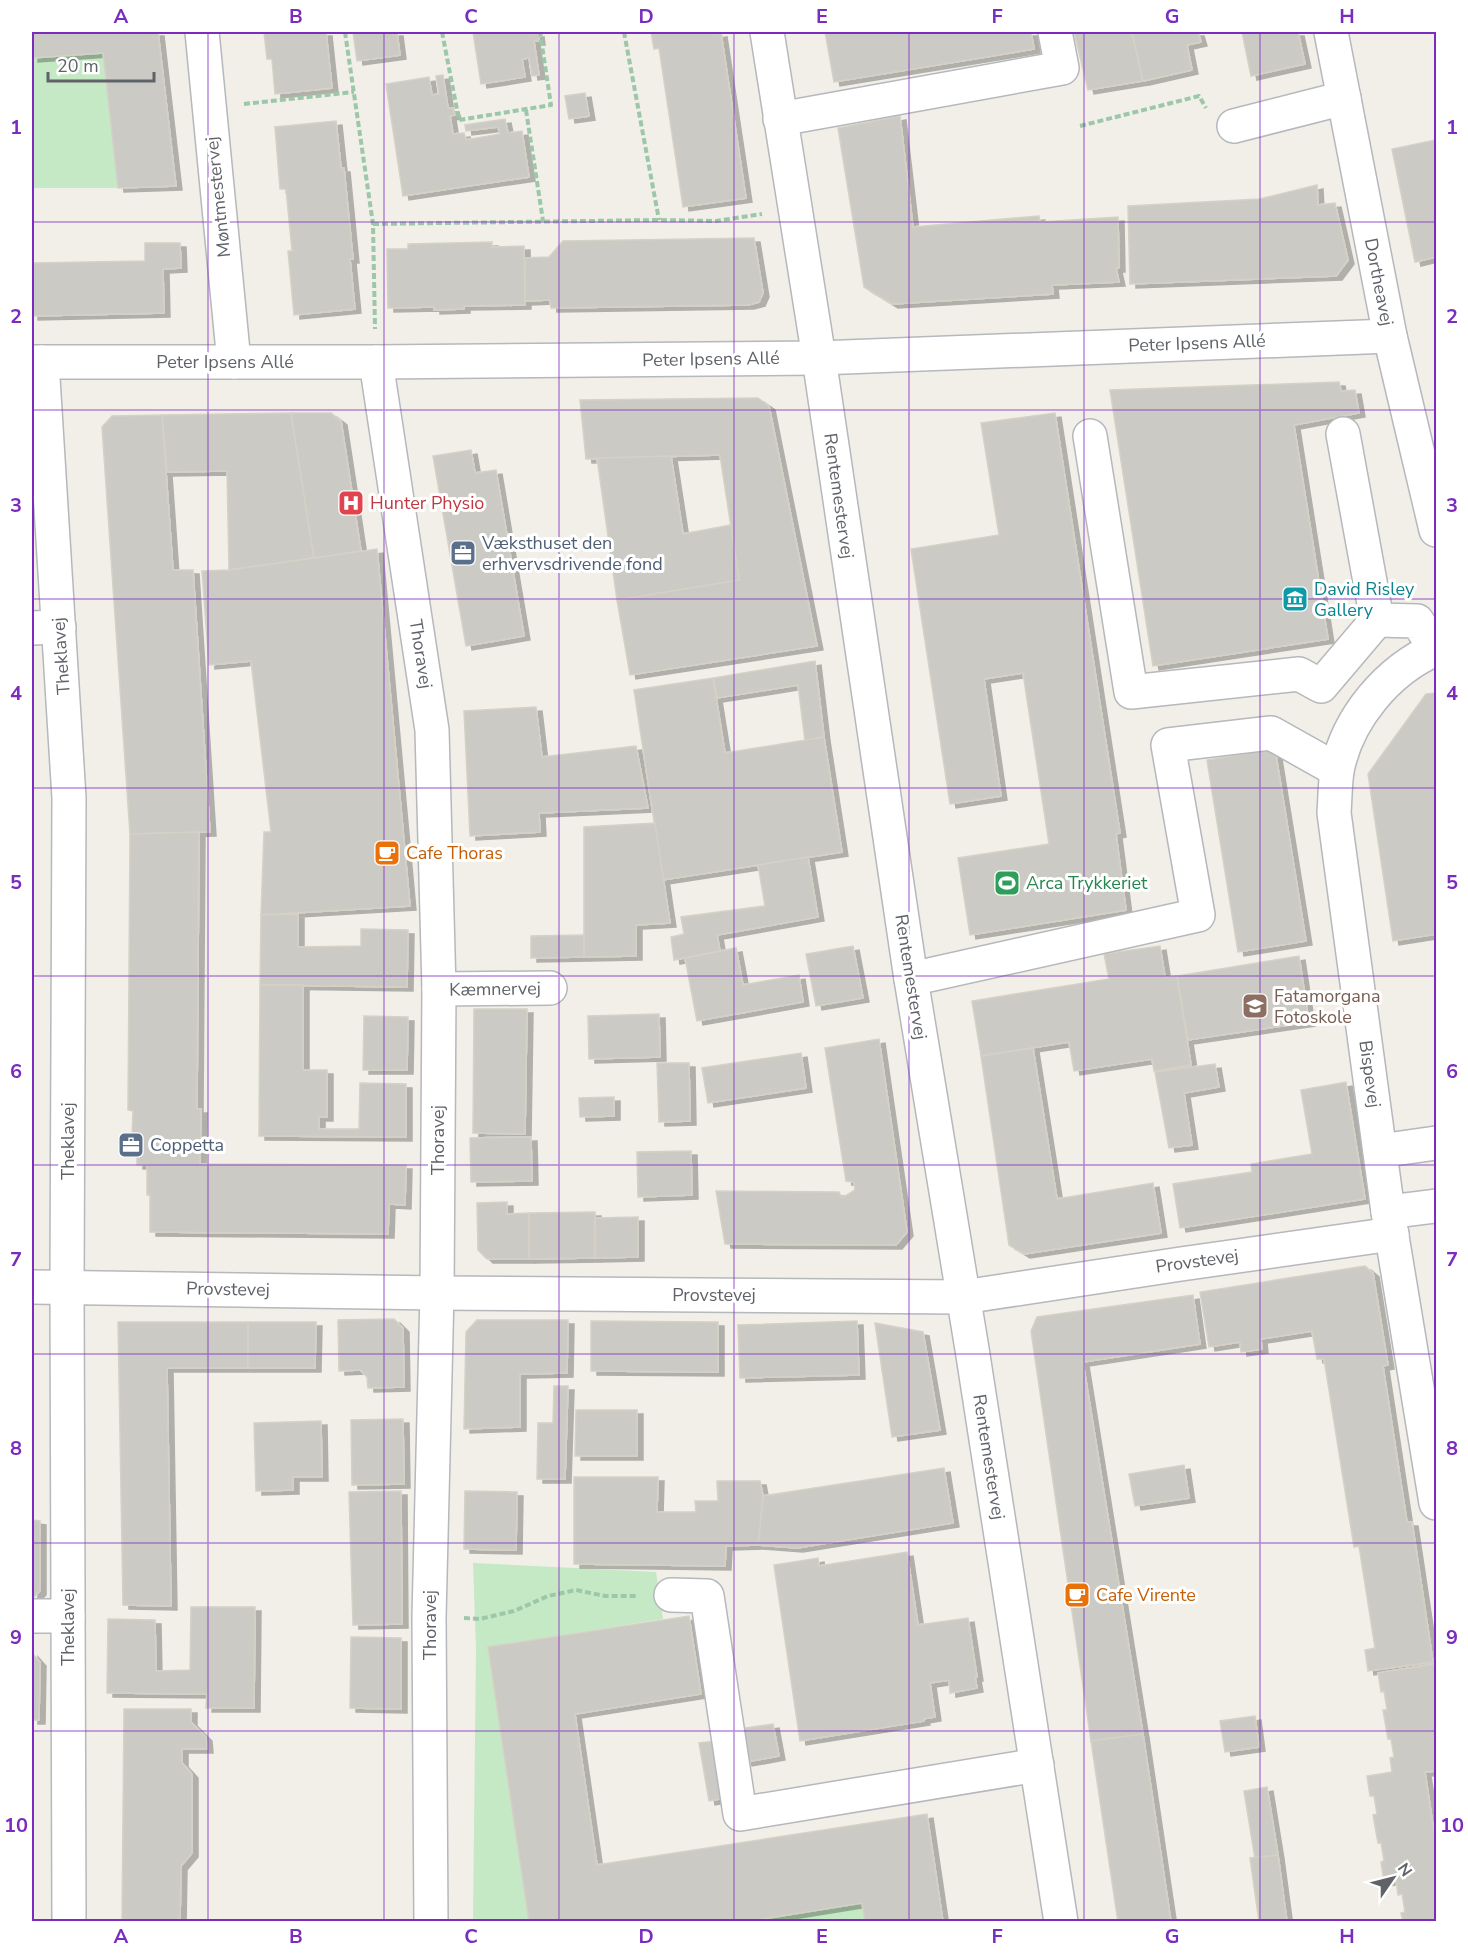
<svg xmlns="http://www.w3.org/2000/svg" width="1468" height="1953" font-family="'Nunito Sans',sans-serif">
  <defs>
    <filter id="shadow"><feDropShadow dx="6" dy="4" stdDeviation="0" flood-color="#0004"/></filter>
  </defs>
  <rect width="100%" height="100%" fill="#f1efe8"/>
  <g fill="#c5e8c5">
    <path d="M103,53L118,188H32V58Z"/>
    <path d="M473,1563L656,1572L663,1619L488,1647L529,1921L473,1922L476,1648Z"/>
    <path d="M862,1903L865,1921L744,1922Z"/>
  </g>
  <g fill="#cccac5" stroke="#d6d1c6" stroke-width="1.5" filter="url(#shadow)">
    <path d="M32,32H158L176,186L118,188L103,53L32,58Z"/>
    <path d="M264,32H326L332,88L275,94L272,59H267Z"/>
    <path d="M353,32H397L400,55L357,61Z"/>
    <path d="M473,32H533V34L538,33L539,41H534L539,75L532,76L529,58L522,59L525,77L481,84Z"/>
    <path d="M651,32H716V34L721,33L746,198L683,207L659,48L654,49Z"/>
    <path d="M825,32H1031L1034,49L834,82Z"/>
    <path d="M1074,32H1132L1143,81L1088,90Z"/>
    <path d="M1132,32H1198L1201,42L1187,45L1192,70L1143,81Z"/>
    <path d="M1242,32H1298L1305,64L1251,76Z"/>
    <path d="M443,75L448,108H453L455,115L450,116L453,134L464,133L466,140L500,134L498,127L466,131L465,125L505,119L508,133L522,131L529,177L403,196L386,84L429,77L432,95L439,94L436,76Z"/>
    <path d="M585,93L589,116L569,119L565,96Z"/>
    <path d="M900,116L913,227L1039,216L1040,222L1118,217L1119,268H1116L1119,282L1052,285L1053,294L892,304L864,287L838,128Z"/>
    <path d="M336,121L341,168H344L353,259H350L355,309L294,315L288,251H292L286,189H280L275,127Z"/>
    <path d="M1436,140V257L1415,262L1392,149Z"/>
    <path d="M1317,185L1318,205L1335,203L1348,260L1336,276L1130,284L1128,206L1260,199Z"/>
    <path d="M754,238L763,293L759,302L748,305L551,308L550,300L525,301V258L549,257L563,241Z"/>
    <path d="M492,242V247L524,246L525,305L464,306V309L434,310V307L388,308L387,249H408V244Z"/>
    <path d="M145,243H180L181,268L163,269L164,313L32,316V263L145,261Z"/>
    <path d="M1339,382L1341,391L1355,390L1359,413L1294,425L1328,639L1153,666L1110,390Z"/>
    <path d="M758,398L769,406L817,646L630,675L617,600L739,580L720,455L586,459L580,400Z"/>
    <path d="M291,413L314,558L229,570L227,471L167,472L162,415Z"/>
    <path d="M291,413H331L341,421L361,551L314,558Z"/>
    <path d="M1055,413L1120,833L1116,834L1126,910L970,935L958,858L1049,844L1023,673L984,679L1001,796L950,804L911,549L999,535L981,423Z"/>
    <path d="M162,415L173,570H193L210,832L130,834L102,427L112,416Z"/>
    <path d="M471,450L475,473L496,470L524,636L466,646L433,456Z"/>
    <path d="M671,456L683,534L731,525L739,580L617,600L597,458Z"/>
    <path d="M377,549L410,906L261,915L264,832H271L251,661L209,665L202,571L229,570Z"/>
    <path d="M815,661L824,737L805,741L798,685L717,698L713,678Z"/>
    <path d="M713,678L725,753L824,737L842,852L663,880L634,690Z"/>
    <path d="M1436,693V934L1393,941L1368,774L1426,694Z"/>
    <path d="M536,707L542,757L636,746L648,808L539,813L540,832L470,836L464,711Z"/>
    <path d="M1275,749L1306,941L1238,952L1207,760Z"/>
    <path d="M655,823L670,923L636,925V956L584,957V827Z"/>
    <path d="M199,832L197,1109H201L200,1164L406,1165L405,1205L389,1204L388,1234L150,1232V1195H147V1165H137V1138H132L133,1111L128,1110L130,834Z"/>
    <path d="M808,857L818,917L717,935L720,951L674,960L671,937L684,934L681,917L765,906L758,865Z"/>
    <path d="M298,914V947L361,946V929L408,930L407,987L260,985L261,915Z"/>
    <path d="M584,935V957L531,958V936Z"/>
    <path d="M853,946L863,998L816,1006L806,954Z"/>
    <path d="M1160,946L1165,977L1177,976L1191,1065L1154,1071L1152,1059L1074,1071L1069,1042L981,1056L972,1001L1109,979L1104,954Z"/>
    <path d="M736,948L743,985L799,975L803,1002L697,1021L685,958Z"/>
    <path d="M1299,956L1309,1022L1188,1040L1177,976Z"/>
    <path d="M260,985H303V1070H327V1117H319V1129H359L360,1083L406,1084V1137L259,1136Z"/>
    <path d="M474,1009H527L525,1134L473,1133Z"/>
    <path d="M659,1014L660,1057L589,1059L588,1016Z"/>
    <path d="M364,1016L408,1017L407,1070H363Z"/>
    <path d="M879,1039L907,1232L896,1245L725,1244L716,1191L839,1192L842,1198L855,1190L854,1182L846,1181L825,1048Z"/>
    <path d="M1033,1048L1057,1199L1153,1183L1161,1233L1024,1254L1009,1245L981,1056Z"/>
    <path d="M801,1053L806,1088L708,1103L702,1068Z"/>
    <path d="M657,1063H689L690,1121L659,1122Z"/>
    <path d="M1215,1064L1219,1087L1184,1093L1192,1145L1169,1148L1155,1072Z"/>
    <path d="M1346,1082L1365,1199L1180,1228L1173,1184L1252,1172L1251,1164L1312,1154L1301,1090Z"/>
    <path d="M614,1097V1116L580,1117L579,1098Z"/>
    <path d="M531,1137L532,1181L471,1182L470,1138Z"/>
    <path d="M691,1151L692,1195L638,1197L637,1152Z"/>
    <path d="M507,1202V1214L529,1213V1259H487L478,1250L477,1203Z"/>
    <path d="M595,1212V1258L529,1259V1213Z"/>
    <path d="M638,1217V1257L595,1258V1218Z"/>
    <path d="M1365,1266L1373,1273L1388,1365L1383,1366L1407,1522H1412L1433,1662L1368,1671L1365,1650L1375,1648L1359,1546L1354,1547L1324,1359H1317L1312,1331L1261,1339L1262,1349L1241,1352L1240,1342L1209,1347L1200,1292Z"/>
    <path d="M1193,1295L1200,1344L1083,1362L1143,1734L1091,1741L1031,1331L1037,1317Z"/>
    <path d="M394,1319L403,1328L404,1387L368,1388L367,1377L360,1370L339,1371L338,1320Z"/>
    <path d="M477,1320H568L567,1373L520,1374V1427L464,1429L466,1332Z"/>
    <path d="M591,1321L718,1322V1372L591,1371Z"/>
    <path d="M857,1321L859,1375L740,1378L738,1325Z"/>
    <path d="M118,1322H248V1368H167L171,1606L123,1605Z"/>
    <path d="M248,1322H316L315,1368H248Z"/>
    <path d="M875,1323L923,1332L940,1430L892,1437Z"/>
    <path d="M554,1386H568L565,1479H537L538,1423H553Z"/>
    <path d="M576,1410H637V1456H575Z"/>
    <path d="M403,1419L404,1484L352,1485L351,1420Z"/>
    <path d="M321,1421L322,1477H293V1490L256,1491L254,1423Z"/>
    <path d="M1184,1465L1189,1498L1135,1506L1129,1474Z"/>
    <path d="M944,1468L953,1523L797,1548L758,1545L763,1496Z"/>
    <path d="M574,1477H658L657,1512H696L695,1501H718L717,1481H760L763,1496L758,1545L726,1546L725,1566L574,1564Z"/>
    <path d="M401,1491L402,1624L353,1625L349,1492Z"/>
    <path d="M465,1491L517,1492L516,1550L464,1549Z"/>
    <path d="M32,1520L40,1521V1591L32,1599Z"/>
    <path d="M907,1552L918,1625L968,1618L977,1677H975L977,1688L950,1693L949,1680L930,1683L935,1717L923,1719L924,1721L800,1741L774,1565L818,1558L819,1566Z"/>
    <path d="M191,1607H255L254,1708H206L207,1694L107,1693L108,1619L155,1620L156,1671L190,1670Z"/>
    <path d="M689,1616L701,1694L575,1714L597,1865L927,1814L943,1922H865L862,1903L744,1922H529L488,1647Z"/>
    <path d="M351,1637L401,1638V1709L350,1708Z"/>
    <path d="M32,1653L40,1662L39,1720H32Z"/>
    <path d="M1435,1664L1436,1771L1425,1772L1436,1846V1922H1403L1401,1913L1405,1912L1402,1894L1398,1895L1396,1880L1384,1882L1381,1862L1384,1861L1381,1843H1378L1373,1815L1377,1814L1374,1796H1370L1367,1776L1392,1772L1390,1758L1394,1757L1391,1739H1388L1383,1710H1387L1384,1691L1381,1692L1378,1673Z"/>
    <path d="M124,1709H191V1722L206,1737L207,1749H182V1763L192,1774V1853L181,1866L180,1922H122Z"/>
    <path d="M1255,1716L1259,1747L1225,1752L1220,1721Z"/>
    <path d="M773,1724L779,1756L746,1762L740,1729Z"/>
    <path d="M1143,1734L1171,1922H1118L1091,1741Z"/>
    <path d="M715,1741L726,1798L709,1801L699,1743Z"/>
    <path d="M1267,1787L1278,1855L1255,1859L1244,1791Z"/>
    <path d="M1278,1855L1287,1922H1259L1250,1858Z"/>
  </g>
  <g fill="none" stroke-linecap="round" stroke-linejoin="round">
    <g stroke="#b5b8bc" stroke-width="36">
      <g id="minor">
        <path d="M202,32L234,362"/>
        <path d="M767,32L819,358L911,979L972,1349L1061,1922"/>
        <path d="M1331,32L1390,336L1436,530"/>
        <path d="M780,119L1062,68L1055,32"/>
        <path d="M1234,126L1344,98"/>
        <path d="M32,362H376L819,358L1390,336"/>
        <path d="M42,362L69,798L67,1287L69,1922"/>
        <path d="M376,362L432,730L439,989L437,1293L429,1617L431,1922"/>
        <path d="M1090,436L1131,692L1299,674L1321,686L1377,620L1343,434"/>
        <path d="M1377,620L1417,621L1436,649"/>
        <path d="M32,628L59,627"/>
        <path d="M1436,649C1388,670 1347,718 1337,771C1335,784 1335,799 1334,813L1388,1212L1436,1503"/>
        <path d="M911,979L1198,915L1168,745L1271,733L1337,770"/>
        <path d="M439,989L550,988"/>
        <path d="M1380,1151L1436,1143"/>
        <path d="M1388,1212L1436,1206"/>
        <path d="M32,1287L437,1293L963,1297L1181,1264L1392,1234"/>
        <path d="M671,1595L707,1596L740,1814L1037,1765"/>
        <path d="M32,1616H68"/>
      </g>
    </g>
    <g stroke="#9cc7a9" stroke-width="4" stroke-dasharray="6 3" stroke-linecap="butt">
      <path d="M345,32L373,224L375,329"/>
      <path d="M442,32L459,120L551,105L540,32"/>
      <path d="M624,32L659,220"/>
      <path d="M244,104L354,92"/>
      <path d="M526,110L543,221"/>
      <path d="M1080,126L1199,96L1206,108"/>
      <path d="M373,224L659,220L716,221L762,214"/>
      <path d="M464,1618L480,1619L514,1611L548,1596L576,1590L605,1596H637"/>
    </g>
    <use href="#minor" stroke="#fff" stroke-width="33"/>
  </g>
  <path fill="none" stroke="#7b2cbf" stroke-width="1.5" stroke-opacity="0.55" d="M208,32V1922M384,32V1922M559,32V1922M734,32V1922M909,32V1922M1084,32V1922M1260,32V1922M32,222H1436M32,410H1436M32,599H1436M32,788H1436M32,976H1436M32,1165H1436M32,1354H1436M32,1543H1436M32,1731H1436"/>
  <defs>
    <g id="hospital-square" transform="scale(1.35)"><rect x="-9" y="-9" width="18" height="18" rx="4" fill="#e0444e" stroke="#fff"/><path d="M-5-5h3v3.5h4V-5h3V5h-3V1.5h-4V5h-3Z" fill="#fff"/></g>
    <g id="office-square" transform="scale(1.35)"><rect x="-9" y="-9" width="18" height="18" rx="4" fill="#5c6f8a" stroke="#fff"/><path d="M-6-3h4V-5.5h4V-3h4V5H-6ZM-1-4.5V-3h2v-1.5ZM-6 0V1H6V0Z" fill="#fff"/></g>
    <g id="museum-square" transform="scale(1.35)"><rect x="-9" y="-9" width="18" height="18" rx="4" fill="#0f9aa8" stroke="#fff"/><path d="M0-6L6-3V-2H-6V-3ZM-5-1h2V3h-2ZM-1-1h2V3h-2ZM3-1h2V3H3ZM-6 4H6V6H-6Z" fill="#fff"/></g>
    <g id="cafe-square" transform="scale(1.35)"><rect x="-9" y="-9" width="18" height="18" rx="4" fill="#e8710a" stroke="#fff"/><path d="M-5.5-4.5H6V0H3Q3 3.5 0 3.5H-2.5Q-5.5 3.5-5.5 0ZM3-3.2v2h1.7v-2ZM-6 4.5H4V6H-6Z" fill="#fff"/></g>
    <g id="stadium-square" transform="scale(1.35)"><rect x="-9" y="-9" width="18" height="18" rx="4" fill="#2e9e5b" stroke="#fff"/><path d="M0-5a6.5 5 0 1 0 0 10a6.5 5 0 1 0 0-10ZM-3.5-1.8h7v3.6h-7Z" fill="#fff"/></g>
    <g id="university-square" transform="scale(1.35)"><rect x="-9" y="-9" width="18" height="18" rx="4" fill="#8d6e63" stroke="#fff"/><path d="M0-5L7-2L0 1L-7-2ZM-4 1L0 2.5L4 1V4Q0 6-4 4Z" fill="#fff"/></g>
  </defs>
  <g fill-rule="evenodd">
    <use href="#hospital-square" x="351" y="503"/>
    <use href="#office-square" x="463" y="553"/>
    <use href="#museum-square" x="1295" y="599"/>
    <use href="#cafe-square" x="387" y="853"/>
    <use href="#stadium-square" x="1007" y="883"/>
    <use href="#university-square" x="1255" y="1006"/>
    <use href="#office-square" x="131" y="1145"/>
    <use href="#cafe-square" x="1077" y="1595"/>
  </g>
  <g text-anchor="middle" stroke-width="6" stroke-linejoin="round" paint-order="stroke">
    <g font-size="18" fill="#5f6368" stroke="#fff">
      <text transform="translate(218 197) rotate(-96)" y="6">Møntmestervej</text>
      <text transform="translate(1379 282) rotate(79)" y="6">Dortheavej</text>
      <text transform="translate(1197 343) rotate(-2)" y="6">Peter Ipsens Allé</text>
      <text transform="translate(711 359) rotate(-1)" y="6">Peter Ipsens Allé</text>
      <text x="225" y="368">Peter Ipsens Allé</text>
      <text transform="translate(839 496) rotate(82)" y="6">Rentemestervej</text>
      <text transform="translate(421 654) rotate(81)" y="6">Thoravej</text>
      <text transform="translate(61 656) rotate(-94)" y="6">Theklavej</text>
      <text transform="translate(911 977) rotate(81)" y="6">Rentemestervej</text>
      <text transform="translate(495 989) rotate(-1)" y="6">Kæmnervej</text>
      <text transform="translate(1370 1074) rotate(82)" y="6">Bispevej</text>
      <text transform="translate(438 1140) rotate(-90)" y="6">Thoravej</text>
      <text transform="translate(68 1141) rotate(-90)" y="6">Theklavej</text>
      <text transform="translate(1197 1261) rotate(-8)" y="6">Provstevej</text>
      <text transform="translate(228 1289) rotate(1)" y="6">Provstevej</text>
      <text x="714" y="1301">Provstevej</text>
      <text transform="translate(989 1457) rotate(81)" y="6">Rentemestervej</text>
      <text transform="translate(430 1625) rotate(-90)" y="6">Thoravej</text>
      <text transform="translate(68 1627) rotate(-90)" y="6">Theklavej</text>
    </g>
    <g font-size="18" fill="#be3a42" stroke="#fff" text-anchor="start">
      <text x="370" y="509">Hunter Physio</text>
    </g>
    <g font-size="18" fill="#4e5e75" stroke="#fff" text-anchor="start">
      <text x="482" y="549">Væksthuset den<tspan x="482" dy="21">erhvervsdrivende fond</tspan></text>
      <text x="150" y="1151">Coppetta</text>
    </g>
    <g font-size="18" fill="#0d838f" stroke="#fff" text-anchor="start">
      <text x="1314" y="595">David Risley<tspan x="1314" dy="21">Gallery</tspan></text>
    </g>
    <g font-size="18" fill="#c56008" stroke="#fff" text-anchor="start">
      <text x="406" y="859">Cafe Thoras</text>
      <text x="1096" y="1601">Cafe Virente</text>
    </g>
    <g font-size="18" fill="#27864d" stroke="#fff" text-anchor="start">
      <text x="1026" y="889">Arca Trykkeriet</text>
    </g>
    <g font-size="18" fill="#785e54" stroke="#fff" text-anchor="start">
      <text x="1274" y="1002">Fatamorgana<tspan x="1274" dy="21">Fotoskole</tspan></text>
    </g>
  </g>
  <rect width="1468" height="1953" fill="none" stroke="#ffffff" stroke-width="66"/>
  <g transform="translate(1393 1878) rotate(55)" stroke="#ffffff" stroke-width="4.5" paint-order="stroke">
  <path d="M0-4.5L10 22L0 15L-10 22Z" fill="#5f6368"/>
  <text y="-9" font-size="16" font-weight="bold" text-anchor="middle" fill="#5f6368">N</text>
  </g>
  <path d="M48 72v9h106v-9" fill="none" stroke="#5f6368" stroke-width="3"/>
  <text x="57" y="72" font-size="18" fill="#5f6368" stroke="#ffffff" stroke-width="4.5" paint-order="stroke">20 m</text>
  <rect x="33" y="33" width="1402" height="1887" fill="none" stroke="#7b2cbf" stroke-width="2"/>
  <g font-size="20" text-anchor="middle" font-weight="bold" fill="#7b2cbf">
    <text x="121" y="23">A</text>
    <text x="296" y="23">B</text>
    <text x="471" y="23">C</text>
    <text x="646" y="23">D</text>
    <text x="822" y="23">E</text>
    <text x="997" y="23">F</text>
    <text x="1172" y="23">G</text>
    <text x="1347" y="23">H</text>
    <text x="16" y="134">1</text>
    <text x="1452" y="134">1</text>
    <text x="16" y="323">2</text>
    <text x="1452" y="323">2</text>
    <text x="16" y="512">3</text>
    <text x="1452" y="512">3</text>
    <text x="16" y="700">4</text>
    <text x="1452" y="700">4</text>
    <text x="16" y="889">5</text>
    <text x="1452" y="889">5</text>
    <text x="16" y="1078">6</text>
    <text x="1452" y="1078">6</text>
    <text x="16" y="1266">7</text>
    <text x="1452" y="1266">7</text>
    <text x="16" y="1455">8</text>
    <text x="1452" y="1455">8</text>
    <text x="16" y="1644">9</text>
    <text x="1452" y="1644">9</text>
    <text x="16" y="1832">10</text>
    <text x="1452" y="1832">10</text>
    <text x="121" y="1943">A</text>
    <text x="296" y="1943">B</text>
    <text x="471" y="1943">C</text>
    <text x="646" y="1943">D</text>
    <text x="822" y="1943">E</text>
    <text x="997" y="1943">F</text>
    <text x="1172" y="1943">G</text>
    <text x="1347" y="1943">H</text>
  </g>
</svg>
